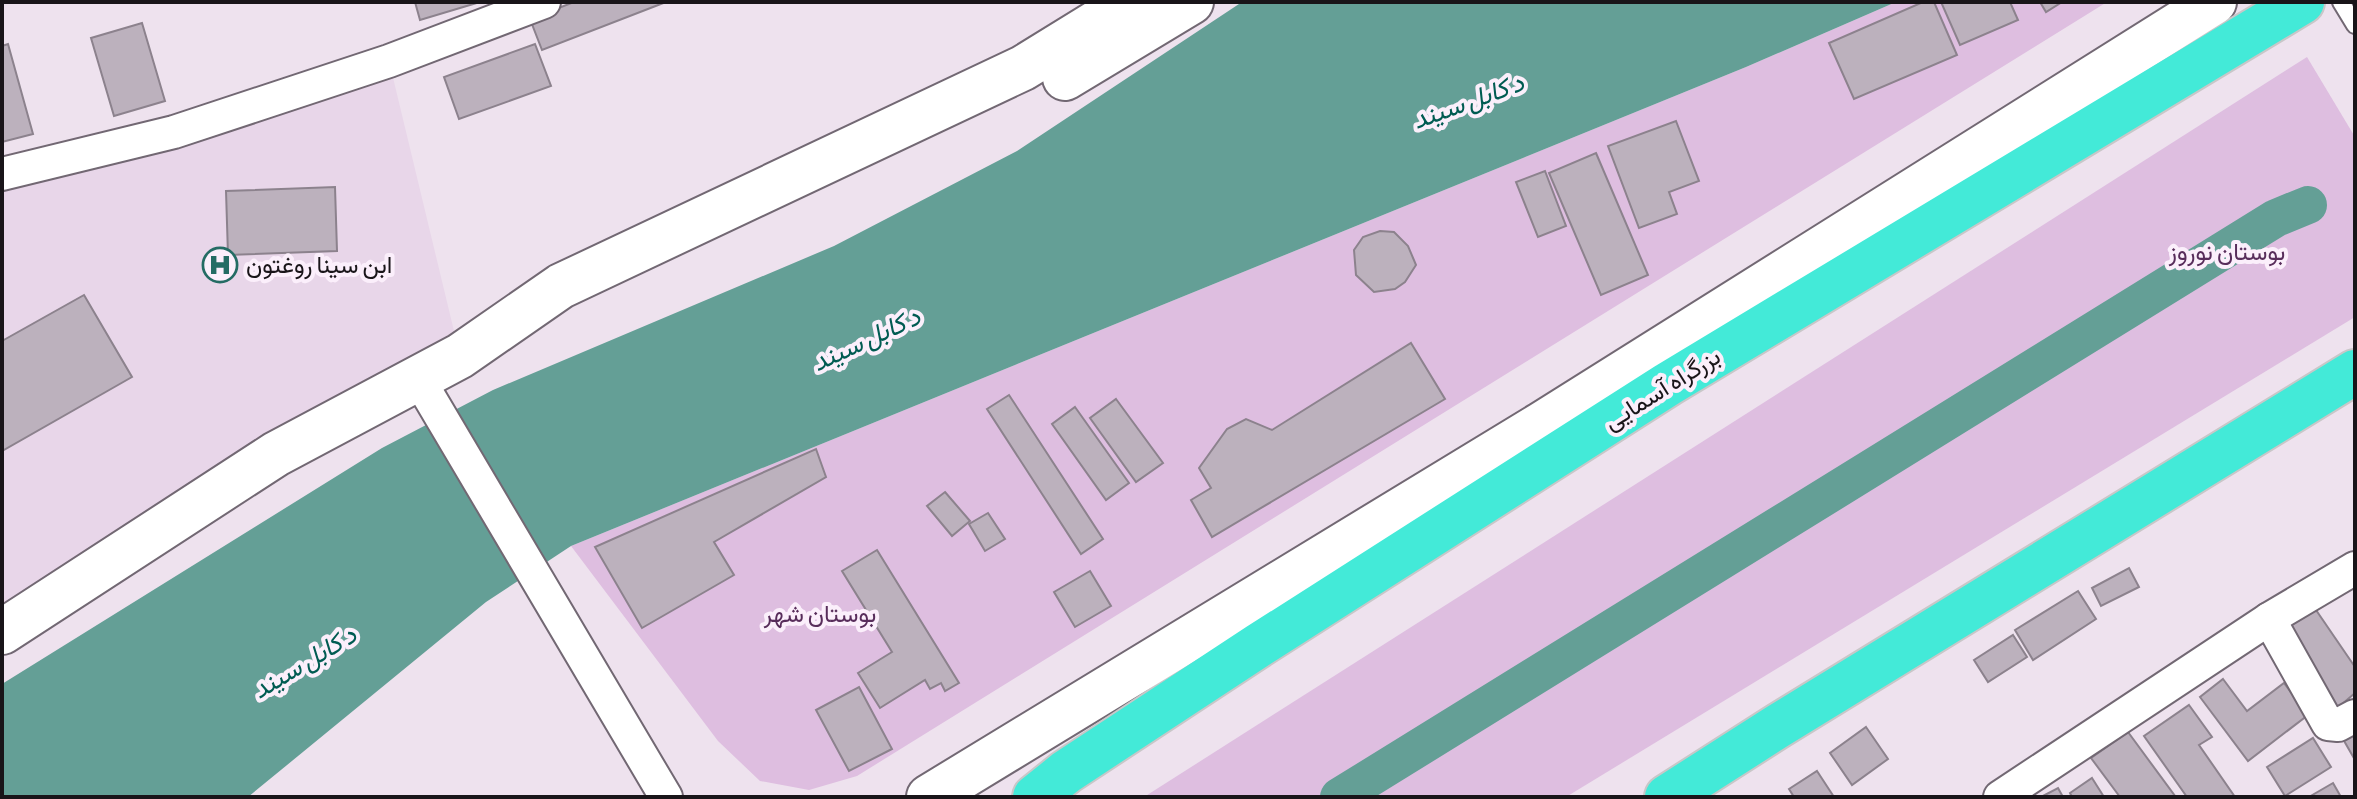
<svg xmlns="http://www.w3.org/2000/svg" width="2357" height="799" font-family="'Alegreya Sans',Vazirmatn,sans-serif">
  <rect width="100%" height="100%" fill="#eee2ee"/>
  <path fill="#e8d6e9" d="M389,61L460,356L2,632V174Z"/>
  <g fill="#debee0">
    <path d="M1896,2H2107L857,776L809,790L760,781L718,741L571,546L1746,67Z"/>
    <path d="M2307,57L2355,137V317L1566,797H1144Z"/>
  </g>
  <path fill="#649f96" d="M1242,2H1896L1746,67L571,546L486,602L248,797H2V684L382,448L493,390L834,246L1017,151Z"/>
  <g fill="none" stroke-linecap="round" stroke-linejoin="round">
    <path stroke="#649f96" stroke-width="38" d="M1339,797L2276,218L2308,205"/>
  </g>
  <g fill="#bcb1bd" stroke="#8c828d" stroke-width="2">
    <path d="M415,2H480L420,20Z"/>
    <path d="M574,2H666L542,50L530,19Z"/>
    <path d="M1923,2H1934L1957,55L1854,99L1829,43Z"/>
    <path d="M1941,2H2010L2018,20L1960,45Z"/>
    <path d="M2040,2H2062L2046,12Z"/>
    <path d="M142,23L165,101L114,116L91,38Z"/>
    <path d="M8,44L33,134L2,142V46Z"/>
    <path d="M535,44L551,86L459,119L444,77Z"/>
    <path d="M1676,121L1699,181L1669,192L1677,214L1639,228L1608,146Z"/>
    <path d="M1596,153L1648,275L1601,295L1549,173Z"/>
    <path d="M1545,171L1566,226L1538,237L1516,182Z"/>
    <path d="M335,187L337,251L228,255L226,191Z"/>
    <path d="M1380,231L1394,232L1408,246L1416,265L1405,282L1395,289L1374,292L1356,275L1354,250L1363,237Z"/>
    <path d="M84,295L132,377L2,451V341Z"/>
    <path d="M1411,343L1445,399L1212,537L1191,500L1211,488L1199,468L1227,429L1246,419L1272,430Z"/>
    <path d="M1009,395L1103,539L1081,554L987,409Z"/>
    <path d="M1116,399L1163,463L1136,482L1090,418Z"/>
    <path d="M1075,407L1129,483L1106,500L1052,424Z"/>
    <path d="M816,449L826,477L714,542L734,575L642,628L595,547Z"/>
    <path d="M945,492L970,521L952,536L927,506Z"/>
    <path d="M988,513L1005,539L985,551L969,524Z"/>
    <path d="M877,550L959,683L945,691L941,683L930,689L925,680L880,708L858,673L892,652L842,571Z"/>
    <path d="M2129,568L2139,587L2101,606L2092,588Z"/>
    <path d="M1090,571L1111,606L1075,627L1054,592Z"/>
    <path d="M2078,591L2096,619L2033,660L2015,630Z"/>
    <path d="M2316,610L2355,667V693L2334,711L2290,626Z"/>
    <path d="M2013,635L2027,657L1988,682L1974,660Z"/>
    <path d="M2223,679L2247,711L2284,683L2308,715L2248,761L2200,697Z"/>
    <path d="M859,687L892,749L849,771L816,710Z"/>
    <path d="M2189,705L2212,737L2199,745L2235,797H2187L2144,736Z"/>
    <path d="M1866,727L1888,759L1852,785L1830,753Z"/>
    <path d="M2128,732L2175,796L2174,797H2120L2091,758Z"/>
    <path d="M2355,732V760L2343,739Z"/>
    <path d="M2313,738L2331,767L2285,796L2267,767Z"/>
    <path d="M1817,771L1834,797H1794L1789,789Z"/>
    <path d="M2092,778L2104,797H2072L2070,793Z"/>
    <path d="M2333,783L2341,797H2309Z"/>
    <path d="M2058,788L2063,797H2041Z"/>
  </g>
  <g fill="none" stroke-linecap="round" stroke-linejoin="round">
    <g stroke="#726873" stroke-width="20">
      <path id="lane" d="M2341,2L2355,25"/>
    </g>
    <g stroke="#726873" stroke-width="36">
      <g id="street">
        <path d="M2,174L174,132L389,61L544,2"/>
        <path d="M418,378L666,797"/>
        <path d="M2269,619L2328,724L2338,725L2355,716"/>
        <path d="M2000,797L2269,619L2355,568"/>
      </g>
    </g>
    <g stroke="#726873" stroke-width="48">
      <g id="secondary">
        <path d="M1065,78L1191,2"/>
        <path d="M2,632L276,454L460,356L561,286L1023,68L1130,2"/>
        <path d="M929,797L1542,424L2214,2"/>
      </g>
    </g>
    <g stroke="#c8c7c8" stroke-width="48">
      <g id="highway">
        <path d="M1035,797L1066,772L1259,645L1668,384L2302,2"/>
        <path d="M1667,797L1778,726L2355,372"/>
      </g>
    </g>
    <use href="#lane" stroke="#fff" stroke-width="16"/>
    <use href="#street" stroke="#fff" stroke-width="32"/>
    <use href="#secondary" stroke="#fff" stroke-width="44"/>
    <use href="#highway" stroke="#43ead8" stroke-width="44"/>
  </g>
  <defs>
    <g id="hospital-ring" transform="scale(1.8)"><circle r="9.5" fill="#fbeffb" stroke="#246c64" stroke-width="1.5"/><path d="M-5-5h3v3.5h4V-5h3V5h-3V1.5h-4V5h-3Z" fill="#246c64"/></g>
  </defs>
  <g fill-rule="evenodd">
    <use href="#hospital-ring" x="220" y="265"/>
  </g>
  <g text-anchor="middle" stroke-width="8" stroke-linejoin="round" paint-order="stroke">
    <g font-size="24" fill="#582d5b" stroke="#fbeffb">
      <text x="2227" y="260">بوستان نوروز</text>
      <text x="820" y="622">بوستان شهر</text>
    </g>
    <g font-size="24" fill="#191519" stroke="#fbeffb" text-anchor="start">
      <text x="246" y="273">ابن سینا روغتون</text>
    </g>
    <g font-size="24" fill="#191519" stroke="#fbeffb">
      <text transform="translate(1662 389) rotate(-32)" y="8">بزرگراه آسمایی</text>
    </g>
    <g font-size="26" font-style="italic" fill="#005b52" stroke="#fbeffb">
      <text transform="translate(1468 101) rotate(-20)" y="9">د کابل سيند</text>
      <text transform="translate(866 339) rotate(-25)" y="9">د کابل سيند</text>
      <text transform="translate(304 662) rotate(-31)" y="9">د کابل سيند</text>
    </g>
  </g>
  <rect width="2357" height="799" fill="none" stroke="#191519" stroke-width="8"/>
</svg>
